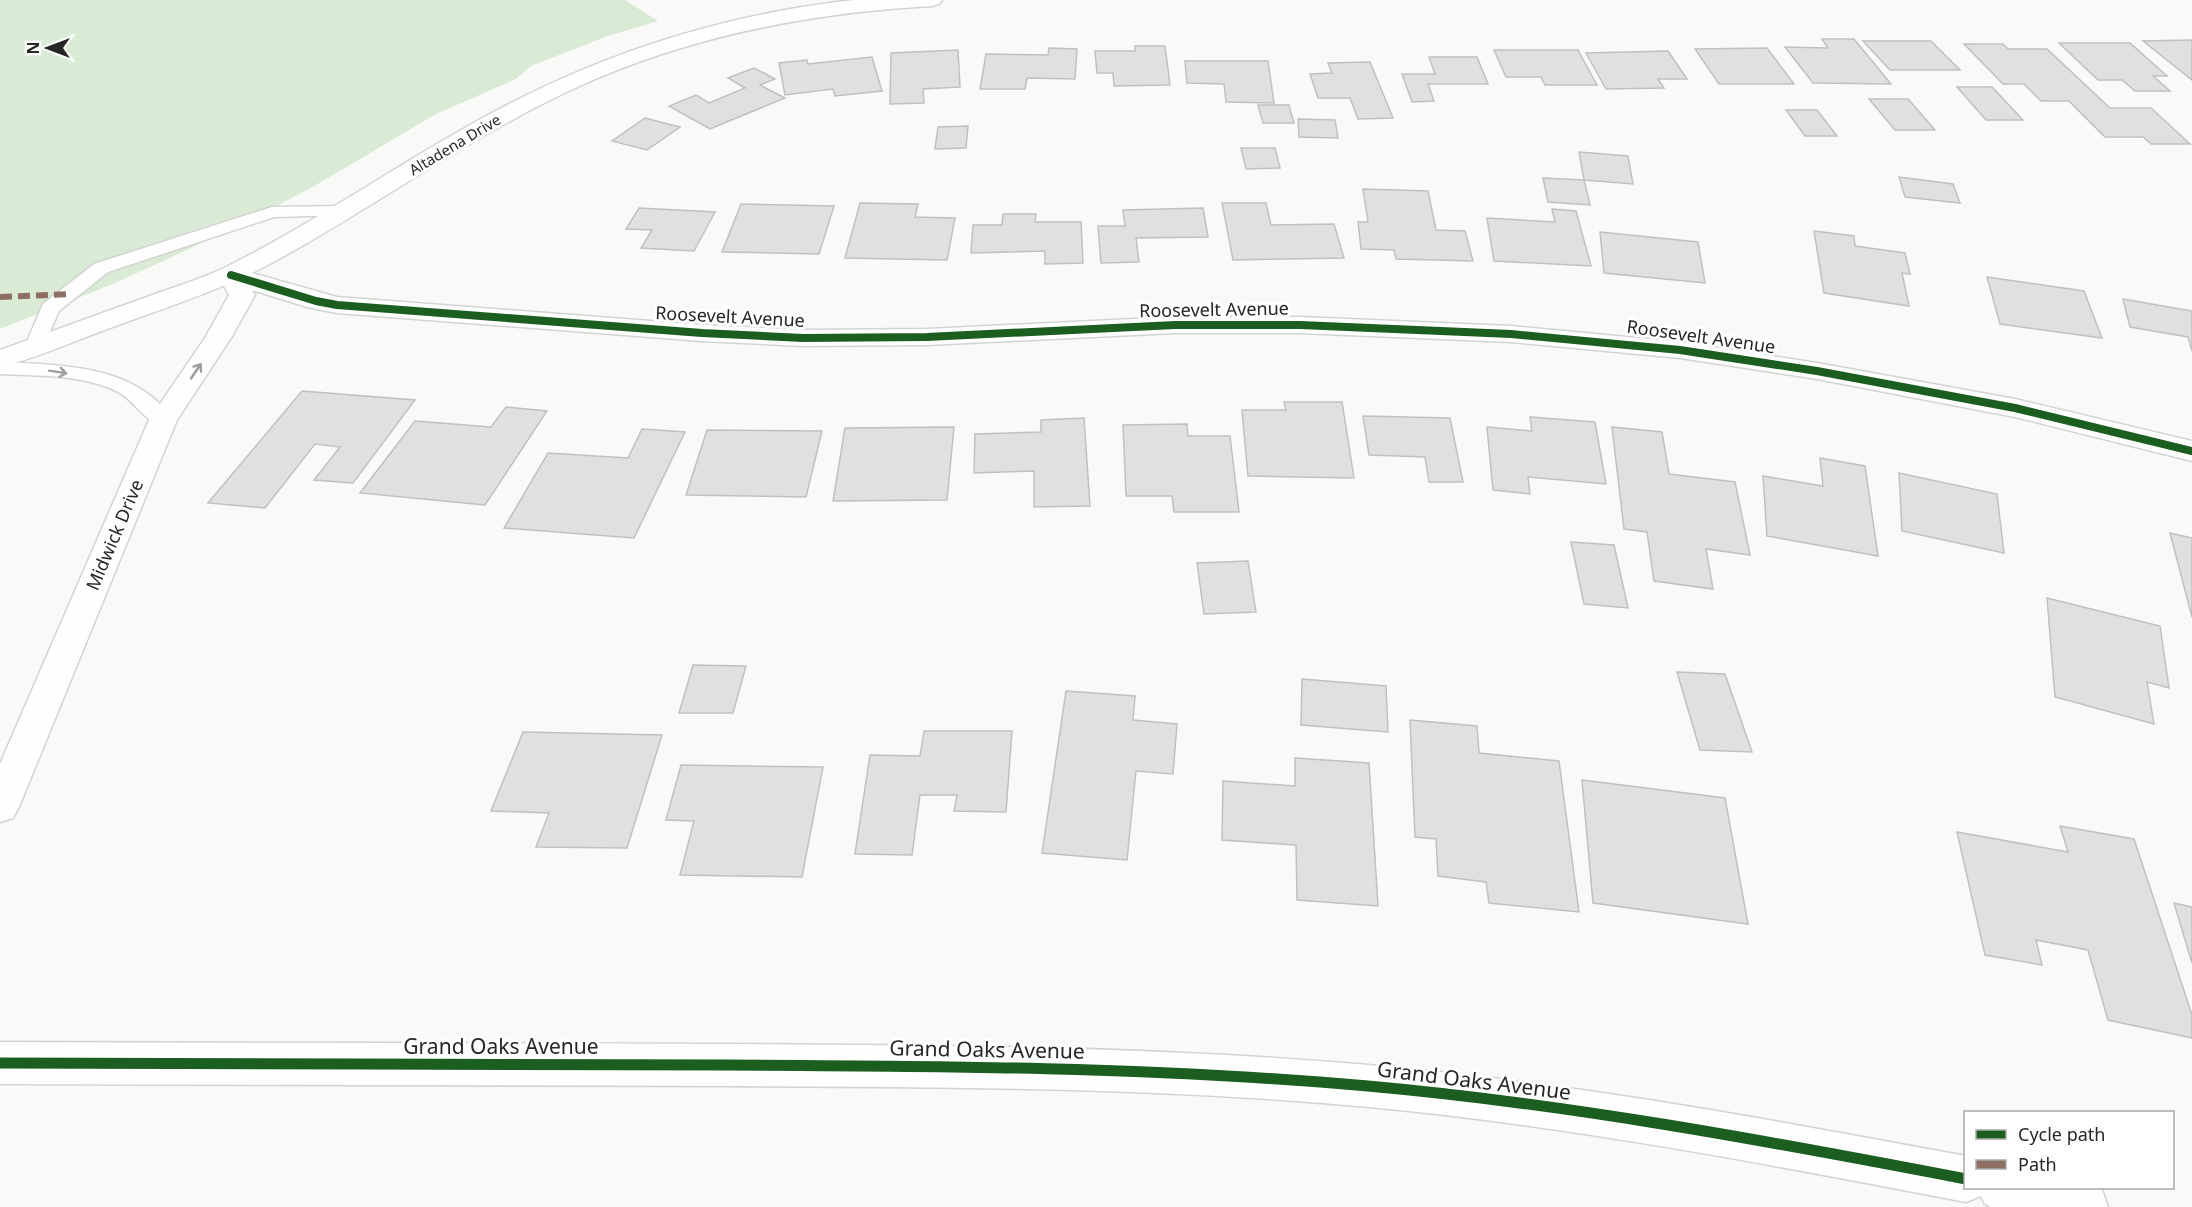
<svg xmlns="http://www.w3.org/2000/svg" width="2192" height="1207" font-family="'Noto Sans',sans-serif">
  <rect width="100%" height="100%" fill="#f9faf8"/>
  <path fill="#d9ead5" d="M0,0H625L658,21L605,37L531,66L516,79L436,114L311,188L232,229L113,284L0,329Z"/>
  <g fill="#e0e1df" stroke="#c0c1bf" stroke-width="1.5">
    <path d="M1822,39H1854L1891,84L1813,83L1785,47L1828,48Z"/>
    <path d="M2192,40V80L2143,41Z"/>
    <path d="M1863,41H1931L1960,70H1890Z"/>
    <path d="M2059,43H2130L2167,76H2153L2170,91H2135L2122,80H2098Z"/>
    <path d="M1964,44H2003L2008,49H2047L2110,108H2151L2190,144H2151L2143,137H2105L2069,101H2041L2024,84H2003Z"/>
    <path d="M1135,46H1165L1170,85L1114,86L1113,73H1097L1095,51H1135Z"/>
    <path d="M1049,48L1077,49L1075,79L1027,78L1025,89H980L986,54L1048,55Z"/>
    <path d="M1767,48L1794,84H1719L1695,49Z"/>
    <path d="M958,50L960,87L923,89L924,103L890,104L891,53Z"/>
    <path d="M1494,50H1578L1597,85H1545L1541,77H1506Z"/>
    <path d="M1668,51L1687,79H1658L1664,88L1606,89L1586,53Z"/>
    <path d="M872,57L882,91L835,96L833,89L785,95L779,63L807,60L808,64Z"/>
    <path d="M1429,57H1477L1488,84H1428L1434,101L1412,102L1402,74H1435Z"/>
    <path d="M1185,61H1268L1274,103L1226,102L1224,84L1187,83Z"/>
    <path d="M1370,62L1393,118L1358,119L1350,98H1318L1310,74L1332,73L1328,63Z"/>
    <path d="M754,68L775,79L760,85L785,98L710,129L669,106L696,95L709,103L745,88L728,78Z"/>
    <path d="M1957,87H1992L2023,120H1986Z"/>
    <path d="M1869,99H1908L1935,130H1895Z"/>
    <path d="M1258,105H1289L1294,123H1263Z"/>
    <path d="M1786,110H1817L1837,136H1805Z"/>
    <path d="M645,118L680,127L647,150L612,141Z"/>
    <path d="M1298,119L1335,120L1338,138L1299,137Z"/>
    <path d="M968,126L966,148L935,149L938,127Z"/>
    <path d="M1241,148H1275L1280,168L1246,169Z"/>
    <path d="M1579,152L1628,156L1633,184L1584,180Z"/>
    <path d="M1899,177L1953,184L1960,203L1905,197Z"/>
    <path d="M1543,178L1584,180L1590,205L1548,202Z"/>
    <path d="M1363,189L1428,191L1436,230L1465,231L1473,261L1396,259L1394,250L1361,249L1358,222H1368Z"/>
    <path d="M860,203L918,204L915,217L955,218L947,260L845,258Z"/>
    <path d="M1222,203H1266L1271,225L1334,224L1344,258L1233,260Z"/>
    <path d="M741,204L834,206L819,254L722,252Z"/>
    <path d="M639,208L715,212L694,251L641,248L652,230L626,229Z"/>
    <path d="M1203,208L1208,237L1136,238L1139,262L1101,263L1098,226H1125L1123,210Z"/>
    <path d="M1552,209L1576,211L1591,266L1494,261L1487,218L1555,222Z"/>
    <path d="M1003,214H1036L1035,222H1081L1083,263L1045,264V251L971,253L973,225H1002Z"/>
    <path d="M1814,231L1854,236L1855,246L1905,253L1910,274L1902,273L1909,306L1824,293Z"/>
    <path d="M1600,232L1698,242L1705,283L1604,273Z"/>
    <path d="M1987,277L2084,291L2102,338L2000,324Z"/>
    <path d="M2123,299L2192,311V351L2188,337L2130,327Z"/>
    <path d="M302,391L415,400L353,483L314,480L340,447L315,444L265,508L208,503Z"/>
    <path d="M1284,402H1342L1354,478L1248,476L1242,410H1286Z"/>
    <path d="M506,407L547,411L485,505L360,493L415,421L491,427Z"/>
    <path d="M1363,416L1450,418L1463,482H1429L1425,457L1369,455Z"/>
    <path d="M1530,417L1595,422L1606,484L1528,477L1530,494L1493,490L1487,427L1532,431Z"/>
    <path d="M1084,418L1090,506L1034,507V471L974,473L975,434L1041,432V420Z"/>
    <path d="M1187,424L1188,436H1230L1239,512H1174L1172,496H1126L1123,425Z"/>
    <path d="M954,427L947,500L833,501L845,428Z"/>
    <path d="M1612,427L1662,432L1669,474L1735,482L1750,555L1706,549L1713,589L1654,581L1647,532L1624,529Z"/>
    <path d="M642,429L685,432L634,538L504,528L548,453L628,458Z"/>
    <path d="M707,430L822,431L806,497L686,495Z"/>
    <path d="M1820,458L1865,466L1878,556L1767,536L1763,476L1823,486Z"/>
    <path d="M1899,473L1997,494L2004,553L1902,531Z"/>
    <path d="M2170,533L2192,538V617Z"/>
    <path d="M1571,542L1614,545L1628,608L1584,604Z"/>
    <path d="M1248,561L1256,612L1204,614L1197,563Z"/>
    <path d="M2047,598L2160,626L2169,688L2147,682L2154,724L2055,697Z"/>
    <path d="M693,665L746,666L733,713H679Z"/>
    <path d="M1677,672L1725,674L1752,752L1700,750Z"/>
    <path d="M1302,679L1386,686L1388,732L1301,725Z"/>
    <path d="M1066,691L1135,696L1133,720L1177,724L1173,774L1136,771L1127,860L1042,853Z"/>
    <path d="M1410,720L1477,726L1479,753L1559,761L1579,912L1489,903L1486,882L1438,876L1436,839L1415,837Z"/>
    <path d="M924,731H1012L1006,812L954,811L957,795H920L912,855L855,854L870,755L920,756Z"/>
    <path d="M523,732L662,735L627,848L536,847L549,813L491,811Z"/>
    <path d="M1295,758L1369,763L1378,906L1297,900L1296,845L1222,840L1223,781L1295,786Z"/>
    <path d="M681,765L823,767L802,877L680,875L694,821L666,820Z"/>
    <path d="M1582,780L1725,798L1748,924L1593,903Z"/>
    <path d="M2060,826L2134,839L2192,1015V1038L2108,1020L2088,950L2036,940L2042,965L1985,955L1957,832L2068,852Z"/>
    <path d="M2174,903L2192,907V963Z"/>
  </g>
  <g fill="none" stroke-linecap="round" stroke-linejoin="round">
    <g stroke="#d2d4d2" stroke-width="3">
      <g id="service">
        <path d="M344,206L350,207L353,211L350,215L274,217L108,272L59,311L42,350H28L25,346L43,304L94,264L272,207Z"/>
        <path d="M0,362C60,365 136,364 173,420L170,425C149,430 136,401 118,392C83,374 38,376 0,374Z"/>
      </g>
    </g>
    <g stroke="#d2d4d2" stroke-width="3">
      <g id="minor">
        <path d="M231,267L337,297L702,325L803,330L927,329L1175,317H1300L1511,326L1680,342L1817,363L2015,399L2192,441V461L2015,417L1817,379L1680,358L1511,342L1300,333H1175L927,345L803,346L702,341L337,313L307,307L252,290L255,295L231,338L177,420L19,807L13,818L0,822V764L149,420L205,338L229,295L218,275L222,270Z"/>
        <path d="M0,1042C238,1043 476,1043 714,1044C932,1045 1150,1046 1368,1065C1569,1082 1767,1119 1966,1156V1188H2094L2102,1190L2108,1207H1991L1985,1204L1981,1196L1966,1202C1768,1164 1570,1126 1369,1107C1154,1087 939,1087 724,1086C483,1085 241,1085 0,1084Z"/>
      </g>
    </g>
    <g stroke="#d2d4d2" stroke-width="3">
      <path id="secondary" d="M854,0H942L939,4L932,6C808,13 687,36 573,89C470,137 378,204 279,259C225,289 167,307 110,328C74,341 37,358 0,367V350C53,331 105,312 158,293C180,285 203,278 224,268C323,219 413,153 511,103C618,48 734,13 854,0Z"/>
    </g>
    <use href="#service" fill="#fefefe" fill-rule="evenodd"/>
    <use href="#minor" fill="#fefefe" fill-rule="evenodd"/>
    <use href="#secondary" fill="#fefefe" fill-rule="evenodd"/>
    <path stroke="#8d6e63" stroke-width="6" stroke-dasharray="12 6" stroke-linecap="butt" d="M0,297L69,294"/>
    <g stroke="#fff" stroke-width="10">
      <path id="cycleway-far1" d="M231,275L316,301L337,305L702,333L803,338L927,337L1175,325H1300L1511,334L1680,350L1817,371L2015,408L2192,451"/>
    </g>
    <g stroke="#fff" stroke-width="15">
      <path id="cycleway" d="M0,1063C241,1064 483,1064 724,1065C939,1066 1154,1067 1368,1086C1569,1104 1768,1141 1966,1179"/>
    </g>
    <use href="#cycleway-far1" stroke="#1b5e20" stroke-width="8"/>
    <use href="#cycleway" stroke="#1b5e20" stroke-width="11"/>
  </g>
  <defs><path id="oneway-shaft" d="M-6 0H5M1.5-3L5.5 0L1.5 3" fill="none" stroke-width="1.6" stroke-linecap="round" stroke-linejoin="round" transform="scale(1.5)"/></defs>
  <g stroke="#9d9d9c">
    <use href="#oneway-shaft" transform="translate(196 371) rotate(-56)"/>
    <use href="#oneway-shaft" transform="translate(58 372) rotate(9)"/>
  </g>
  <g text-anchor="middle" stroke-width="6" stroke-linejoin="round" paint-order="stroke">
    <g font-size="15" fill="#262725" stroke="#fff">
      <text transform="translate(455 145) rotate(-31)" y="5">Altadena Drive</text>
    </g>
    <g font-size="18" fill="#262725" stroke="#fff">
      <text transform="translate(1214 310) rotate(-1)" y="6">Roosevelt Avenue</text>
      <text transform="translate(730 317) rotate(3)" y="6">Roosevelt Avenue</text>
      <text transform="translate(1701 337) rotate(8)" y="6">Roosevelt Avenue</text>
      <text transform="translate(115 535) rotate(-67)" y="6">Midwick Drive</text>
    </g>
    <g font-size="21" fill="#262725" stroke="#fff">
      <text x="501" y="1054">Grand Oaks Avenue</text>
      <text transform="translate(987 1050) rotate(1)" y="7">Grand Oaks Avenue</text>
      <text transform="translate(1474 1081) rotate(7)" y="7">Grand Oaks Avenue</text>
    </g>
  </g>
  <rect x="1964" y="1111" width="210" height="78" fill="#ffffff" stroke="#a8a9a8" stroke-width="1.5"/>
  <rect x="1976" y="1130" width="30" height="9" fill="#1b5e20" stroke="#a8a9a8" stroke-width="1.5"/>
  <text x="2018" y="1141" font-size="18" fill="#262725">Cycle path</text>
  <rect x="1976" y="1160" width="30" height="9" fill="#8d6e63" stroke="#a8a9a8" stroke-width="1.5"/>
  <text x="2018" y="1171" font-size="18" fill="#262725">Path</text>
  <g transform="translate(48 48) rotate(270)" stroke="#ffffff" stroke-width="4.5" paint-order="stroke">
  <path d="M0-4.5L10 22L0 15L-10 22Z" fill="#262725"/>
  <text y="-9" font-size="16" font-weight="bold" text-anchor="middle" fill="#262725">N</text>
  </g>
</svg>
